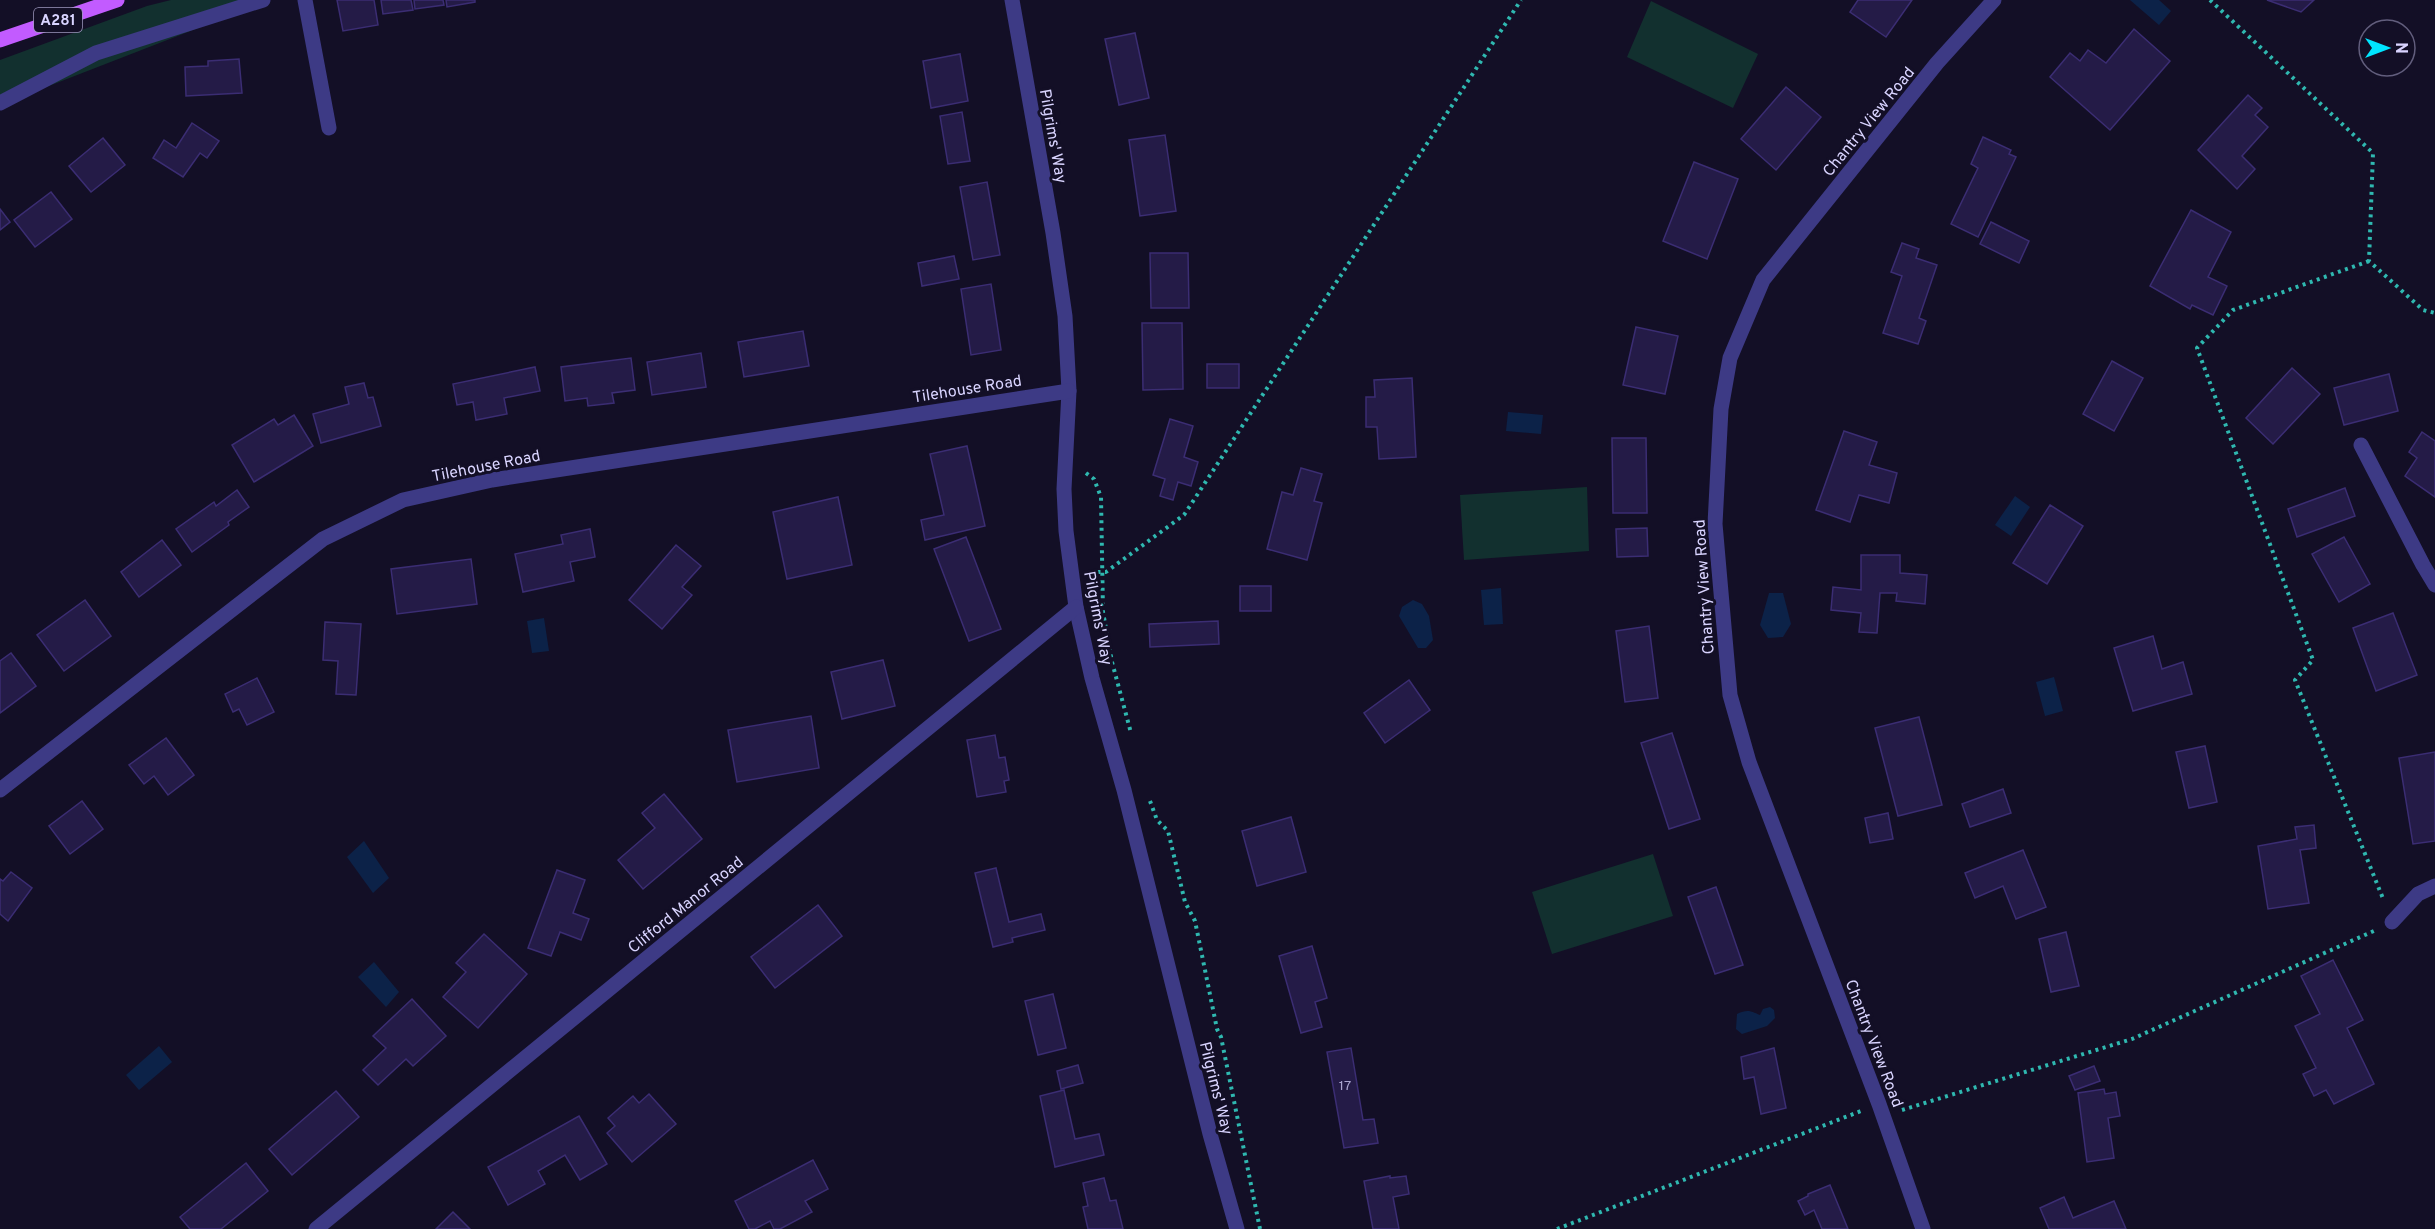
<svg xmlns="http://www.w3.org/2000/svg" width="2435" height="1229" font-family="Overpass,sans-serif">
  <rect width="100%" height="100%" fill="#130f26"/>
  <g fill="#12302f">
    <path d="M171,0H270L0,105V60L147,6Z"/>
    <path d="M1651,1L1758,54L1733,108L1627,57Z"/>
    <path d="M1587,487L1589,551L1464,560L1460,495Z"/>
    <path d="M1653,854L1673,916L1552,954L1532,892Z"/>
  </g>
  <g fill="#0c2248">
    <path d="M2130,0H2159L2171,11L2159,25Z"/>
    <path d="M1508,412L1543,415L1541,434L1506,431Z"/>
    <path d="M2015,496L2030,507L2011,536L1995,525Z"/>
    <path d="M1501,588L1503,624L1484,625L1481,590Z"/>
    <path d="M1769,593H1783L1791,624L1783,637L1768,638L1760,625Z"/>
    <path d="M1413,600L1422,604L1429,616L1433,640L1426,648H1418L1399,616L1402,607Z"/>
    <path d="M544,618L549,651L532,653L527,621Z"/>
    <path d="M2054,677L2063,711L2045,716L2036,682Z"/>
    <path d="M364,841L389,878L373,893L347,857Z"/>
    <path d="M374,962L399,992L386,1007L358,977Z"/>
    <path d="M1770,1007L1774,1010L1775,1018L1767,1026L1742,1034L1736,1029L1737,1014C1748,1009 1750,1011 1760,1015L1763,1009Z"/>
    <path d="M159,1046L172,1062L139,1090L126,1075Z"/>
  </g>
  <g fill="#241b47" stroke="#3b2d73" stroke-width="1.5">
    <path d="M337,0H374L378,25L343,31Z"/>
    <path d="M381,0H411L413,10L383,14Z"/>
    <path d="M414,0H443L444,5L415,9Z"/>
    <path d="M446,0H475V2L447,7Z"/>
    <path d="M1858,0H1912L1886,37L1850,12Z"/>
    <path d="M2267,0H2314L2301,12Z"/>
    <path d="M2134,29L2170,61L2110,130L2050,77L2070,53L2080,61L2088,50L2106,63Z"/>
    <path d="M1135,33L1149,98L1119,105L1105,39Z"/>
    <path d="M960,54L968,101L931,108L923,61Z"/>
    <path d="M239,59L242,93L186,96L185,67L208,66V61Z"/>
    <path d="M1786,87L1821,117L1776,170L1741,139Z"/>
    <path d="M2248,95L2262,108L2255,115L2268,127L2242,156L2255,169L2237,189L2198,150Z"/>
    <path d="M962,112L970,161L948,164L940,116Z"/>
    <path d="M192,123L219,141L207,158L200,153L183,177L153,158L164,140L176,148Z"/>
    <path d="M1165,135L1176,211L1140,216L1129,140Z"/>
    <path d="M1983,137L2011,150L2009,154L2016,157L1978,237L1951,224L1978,168L1971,164Z"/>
    <path d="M103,138L125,165L91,192L69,166Z"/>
    <path d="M1694,162L1738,179L1707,259L1663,241Z"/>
    <path d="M987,182L1000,255L973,260L960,187Z"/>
    <path d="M51,192L72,219L35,247L14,220Z"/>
    <path d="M0,209L10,222L0,230Z"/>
    <path d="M2191,210L2231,232L2208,277L2227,286L2213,315L2192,305L2190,309L2150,286Z"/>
    <path d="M1991,222L2029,241L2019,263L1980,244Z"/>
    <path d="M1902,243L1919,249L1916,258L1937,265L1919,318L1926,321L1918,344L1883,333L1902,276L1891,272Z"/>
    <path d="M1150,253H1188L1189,308H1151Z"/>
    <path d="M954,256L959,279L922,286L918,263Z"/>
    <path d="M991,284L1001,350L971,355L961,289Z"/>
    <path d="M1142,323H1182L1183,389L1143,390Z"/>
    <path d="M1636,327L1678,336L1665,394L1623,385Z"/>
    <path d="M803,331L809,366L744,377L738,342Z"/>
    <path d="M701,353L706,387L652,395L647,362Z"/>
    <path d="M631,358L635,390L612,393L614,403L588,406L587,398L565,401L561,367Z"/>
    <path d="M2112,361L2143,378L2114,431L2083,414Z"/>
    <rect x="1207" y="364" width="32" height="24"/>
    <path d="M535,367L540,391L504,398L507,414L476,420L473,402L457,405L453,384Z"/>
    <path d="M2292,368L2320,394L2273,444L2246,418Z"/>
    <path d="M2389,374L2398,411L2344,425L2334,388Z"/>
    <path d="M1412,378L1416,457L1379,459L1377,427H1366V397H1375L1374,380Z"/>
    <path d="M364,383L368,398L373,397L381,426L321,443L313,414L349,404L345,387Z"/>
    <path d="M294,415L313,446L254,482L232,445L274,419L278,425Z"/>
    <path d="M1170,419L1193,426L1184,457L1198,462L1191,486L1178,482L1173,500L1160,496L1165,479L1153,475Z"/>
    <path d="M1844,431L1877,442L1869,465L1897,473L1889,503L1859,495L1850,522L1816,510Z"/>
    <path d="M2422,432L2435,441V497L2405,476L2417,458L2409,452Z"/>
    <path d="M1612,438H1646L1647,513H1613Z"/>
    <path d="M967,446L985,526L925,540L921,520L944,515L930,454Z"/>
    <path d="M1301,468L1322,474L1314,501L1322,503L1307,560L1267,549L1282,492L1293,495Z"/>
    <path d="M2345,488L2355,516L2297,537L2288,509Z"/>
    <path d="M237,490L249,507L228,522L229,525L192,552L176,529L214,502L216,506Z"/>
    <path d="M838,497L852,565L787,579L773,512Z"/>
    <path d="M2050,505L2083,526L2047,584L2013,563Z"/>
    <path d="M1647,528L1648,556L1617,557L1616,529Z"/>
    <path d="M590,529L595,557L570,562L574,581L523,592L515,554L563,544L561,535Z"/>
    <path d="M966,537L1001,629L969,641L934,549Z"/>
    <path d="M2344,537L2370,584L2339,602L2312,554Z"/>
    <path d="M162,540L181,565L139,597L121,572Z"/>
    <path d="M676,545L701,566L682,587L692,595L662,629L629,600Z"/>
    <path d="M1861,555H1900V573L1927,575L1925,604L1896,601L1897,593H1880L1877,633L1859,632L1861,613L1831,610L1833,587L1861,590Z"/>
    <path d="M471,559L477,604L397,614L391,569Z"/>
    <rect x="1240" y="586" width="31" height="25"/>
    <path d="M85,600L111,636L64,671L37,635Z"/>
    <path d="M2393,613L2417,675L2376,691L2353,628Z"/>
    <path d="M1218,621L1219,644L1150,647L1149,624Z"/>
    <path d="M325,622L361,624L356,695L336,694L338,661L323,660Z"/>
    <path d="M1649,626L1658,698L1625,702L1616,631Z"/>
    <path d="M2153,636L2162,669L2183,662L2192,694L2133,711L2114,648Z"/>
    <path d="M11,653L36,686L0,713V661Z"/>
    <path d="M883,660L895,706L842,719L831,672Z"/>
    <path d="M257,678L274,712L247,725L239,709L233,712L225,694Z"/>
    <path d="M1409,680L1430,710L1385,743L1364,713Z"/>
    <path d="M811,716L819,768L737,782L728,730Z"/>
    <path d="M1919,717L1942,805L1898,816L1875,728Z"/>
    <path d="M1672,733L1700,819L1669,829L1641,743Z"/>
    <path d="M995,735L999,758L1005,757L1009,780L1004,781L1006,792L977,797L967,740Z"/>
    <path d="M166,738L194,775L168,795L154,776L144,784L129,765Z"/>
    <path d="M2205,746L2217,802L2189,808L2176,752Z"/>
    <path d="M2435,752V841L2413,844L2399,758Z"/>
    <path d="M2003,789L2011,813L1970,827L1962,804Z"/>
    <path d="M664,794L702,839L643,889L618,860L655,828L642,813Z"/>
    <path d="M82,801L103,829L70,854L49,826Z"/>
    <path d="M1888,813L1893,839L1870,843L1865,818Z"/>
    <path d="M1291,817L1306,872L1257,886L1242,831Z"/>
    <path d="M2314,825L2316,848L2300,850L2309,903L2268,909L2258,846L2297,839L2295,827Z"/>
    <path d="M2023,850L2046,907L2016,919L2003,886L1975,898L1965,873Z"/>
    <path d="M996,868L1009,922L1041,914L1045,930L1012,938L1013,942L993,947L975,873Z"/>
    <path d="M557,870L585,880L573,913L589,919L581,940L560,932L551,956L528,948Z"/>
    <path d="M11,872L32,888L8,921L0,914V879L3,881Z"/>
    <path d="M1716,887L1743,965L1715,974L1688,897Z"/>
    <path d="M818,905L842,936L775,988L751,957Z"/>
    <path d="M2066,932L2079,986L2051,992L2039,939Z"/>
    <path d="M484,934L527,974L478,1028L443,997L466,972L456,963Z"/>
    <path d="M1312,946L1327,998L1315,1002L1322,1027L1301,1033L1279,956Z"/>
    <path d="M2333,960L2363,1020L2347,1028L2374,1084L2334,1104L2326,1090L2314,1096L2303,1074L2316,1068L2295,1026L2320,1014L2301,976Z"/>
    <path d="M1053,994L1066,1048L1038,1055L1025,1001Z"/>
    <path d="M412,999L446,1036L413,1066L406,1059L378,1085L363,1070L386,1048L373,1036Z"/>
    <path d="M1351,1048L1363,1120L1374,1119L1378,1143L1344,1148L1327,1052Z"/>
    <path d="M1774,1048L1786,1108L1761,1114L1754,1077L1744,1079L1741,1057Z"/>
    <path d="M1078,1065L1083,1083L1061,1089L1057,1071Z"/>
    <path d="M2094,1066L2100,1081L2075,1090L2069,1076Z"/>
    <path d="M2104,1089L2105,1094L2116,1092L2120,1116L2108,1118L2114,1158L2087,1162L2078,1093Z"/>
    <path d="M1064,1090L1075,1139L1099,1134L1104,1155L1055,1167L1040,1096Z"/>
    <path d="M336,1091L359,1117L292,1175L269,1149Z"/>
    <path d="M649,1094L676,1124L632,1162L607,1133L615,1126L608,1118L633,1096L639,1103Z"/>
    <path d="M579,1116L607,1164L580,1180L565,1155L538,1171L545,1184L508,1205L488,1167Z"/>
    <path d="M813,1160L828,1189L805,1201L812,1212L780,1229H774L770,1221L755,1229H749L735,1201Z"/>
    <path d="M246,1163L268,1191L221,1229H190L180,1217Z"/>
    <path d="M1390,1176V1178L1406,1176L1409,1194L1393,1197L1399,1229H1373L1364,1181Z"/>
    <path d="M1104,1178L1110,1201L1116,1200L1123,1229H1088L1083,1207L1088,1206L1083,1183Z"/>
    <path d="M1830,1185L1848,1229H1822L1814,1210L1805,1215L1798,1201L1808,1196V1194Z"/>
    <path d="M2064,1197L2073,1218L2114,1201L2126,1229H2049L2040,1208Z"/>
    <path d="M453,1212L470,1229H436Z"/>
  </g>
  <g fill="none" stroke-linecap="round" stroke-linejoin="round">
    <g stroke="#2fb8b0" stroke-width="4" stroke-dasharray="3 4.5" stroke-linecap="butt">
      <path d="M2210,0L2373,153L2369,261L2423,310L2435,313"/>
      <path d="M2369,261L2233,310L2197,348L2313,660L2295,680L2384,901"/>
      <path d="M1086,473L1094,479L1101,497L1103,612L1112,662L1131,733"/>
      <path d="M1090,572H1106L1184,515L1521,0"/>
      <path d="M1150,801L1157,820L1168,831L1185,902L1195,921L1217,1029L1221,1037L1260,1229"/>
      <path d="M1902,1110L2132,1039L2376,930"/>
      <path d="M1557,1229L1861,1111"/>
    </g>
    <g stroke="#3d3a85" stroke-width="15">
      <path d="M305,0L329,128"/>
      <path d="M1012,0L1053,233L1065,316L1069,391L1064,489L1066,531L1076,607L1092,678L1124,790L1210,1134L1237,1229"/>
      <path d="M0,103L96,53L263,0"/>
      <path d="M2361,445L2423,565L2435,585"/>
      <path d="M0,790L323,539L403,500L492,480L1069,391"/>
      <path d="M2392,922L2418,894L2435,886"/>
      <path d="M316,1229L1076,607"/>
      <path d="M1923,1229L1879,1104L1749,762L1730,695L1715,524L1721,409L1730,358L1763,280L1937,63L1994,0"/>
    </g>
    <path stroke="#c25bff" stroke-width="15" d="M0,40L117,0"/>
  </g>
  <g text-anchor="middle" stroke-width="6" stroke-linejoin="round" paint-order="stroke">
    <g font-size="14" fill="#aca6d1">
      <text x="1345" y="1090">17</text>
    </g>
    <rect fill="#130f26" stroke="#9e99be" stroke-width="1.5" x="34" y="8" width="48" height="24" rx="4.5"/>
    <g font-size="15" font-weight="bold" fill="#d9d4ff">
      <text x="58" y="25">A281</text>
    </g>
    <g font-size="16" fill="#d9d4ff" stroke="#130f26">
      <text transform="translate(1868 121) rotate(-51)" y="6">Chantry View Road</text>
      <text transform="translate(1054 136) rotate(80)" y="6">Pilgrims' Way</text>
      <text transform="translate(967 388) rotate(-9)" y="6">Tilehouse Road</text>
      <text transform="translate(486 465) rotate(-11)" y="6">Tilehouse Road</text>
      <text transform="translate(1703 587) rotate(-94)" y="6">Chantry View Road</text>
      <text transform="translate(1099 618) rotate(79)" y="6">Pilgrims' Way</text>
      <text transform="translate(685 904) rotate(-39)" y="6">Clifford Manor Road</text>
      <text transform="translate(1875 1043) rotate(69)" y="6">Chantry View Road</text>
      <text transform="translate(1217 1088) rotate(76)" y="6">Pilgrims' Way</text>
    </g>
  </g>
  <g transform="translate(2387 48) rotate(90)"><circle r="28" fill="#130f26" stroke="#625e7d" stroke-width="1.5"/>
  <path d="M0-4.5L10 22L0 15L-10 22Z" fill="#00e5ff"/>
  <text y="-9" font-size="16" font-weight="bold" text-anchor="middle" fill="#d9d4ff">N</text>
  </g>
</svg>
